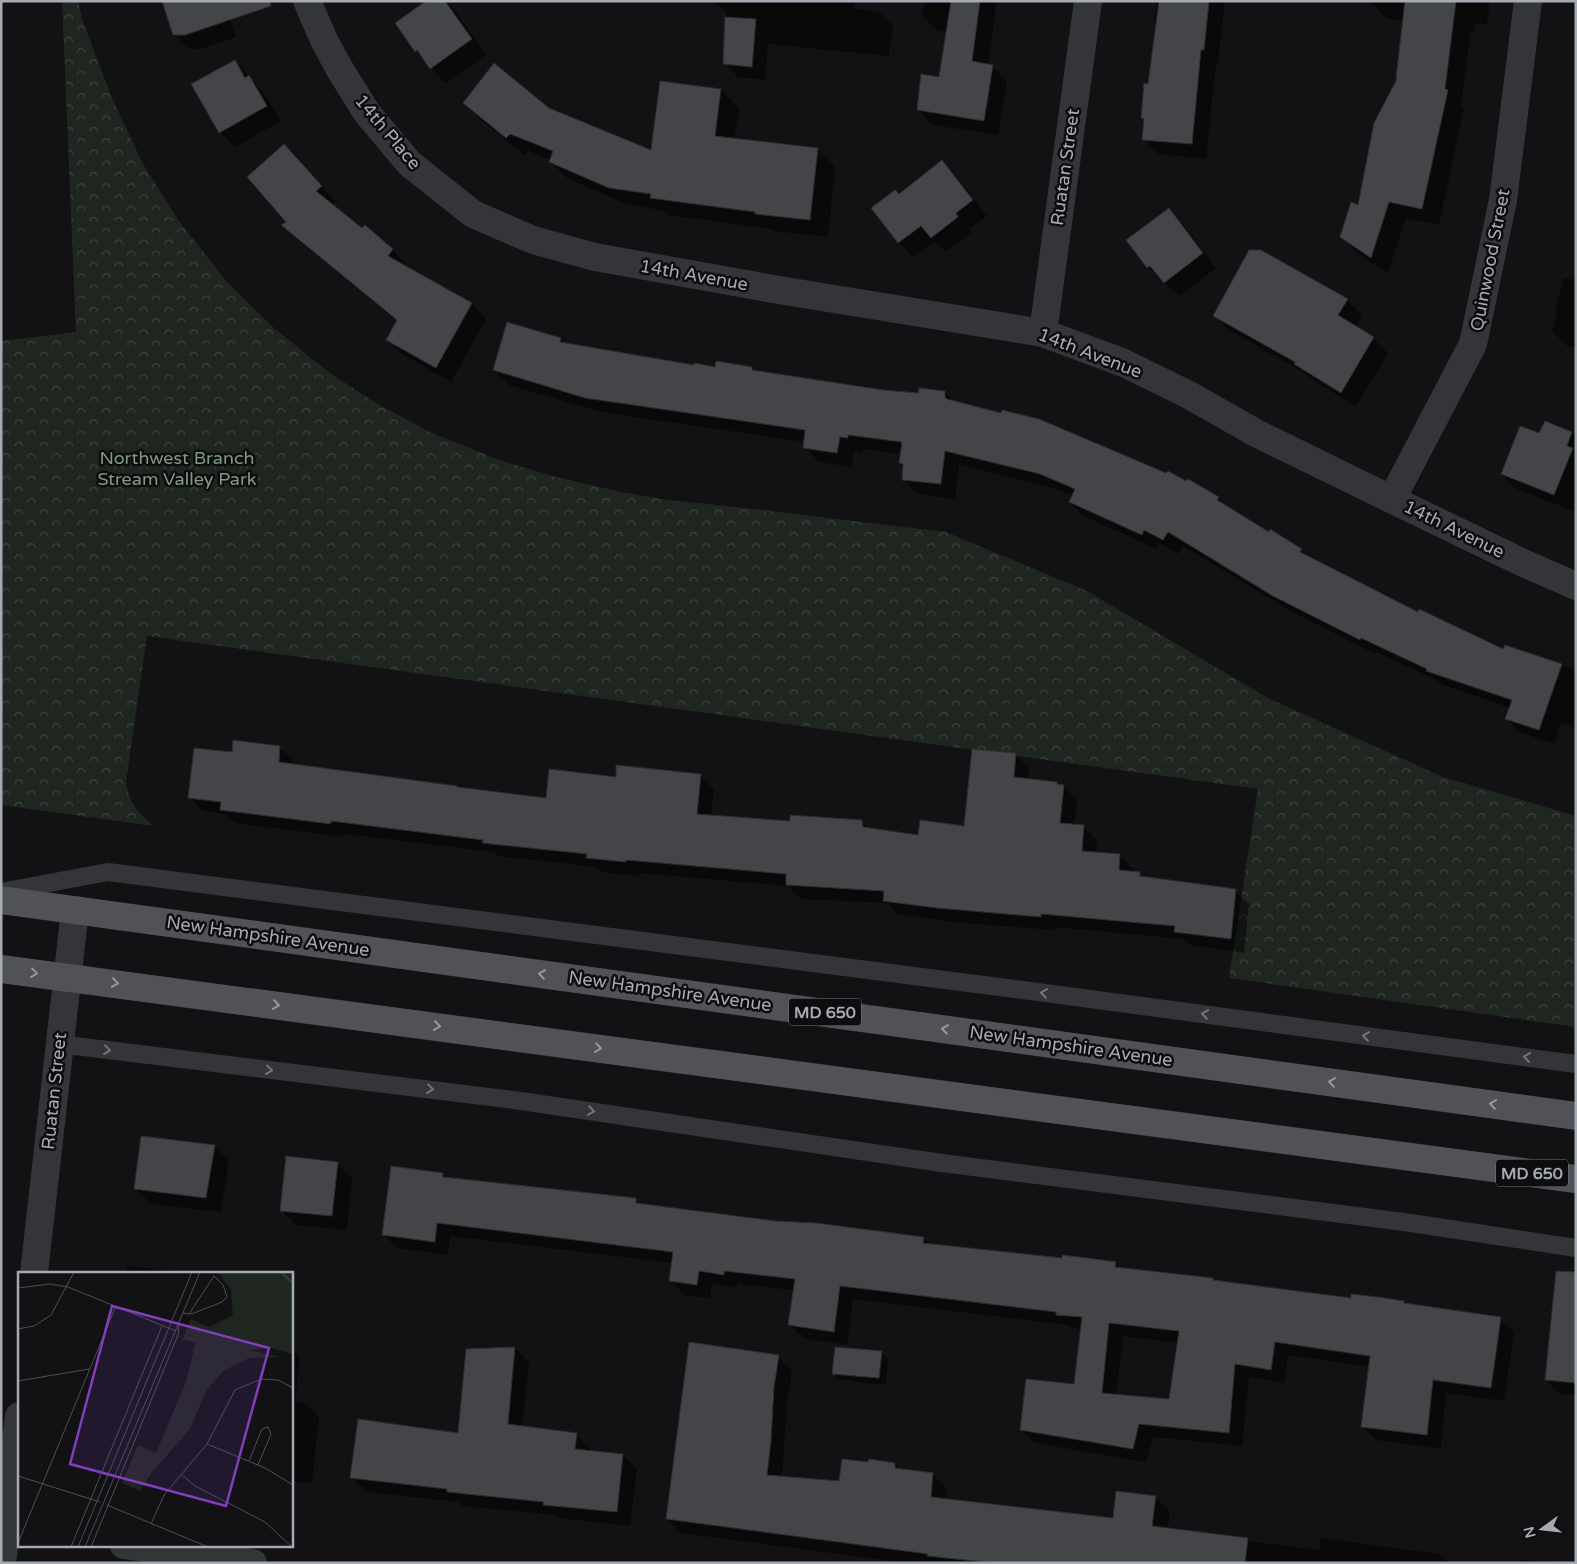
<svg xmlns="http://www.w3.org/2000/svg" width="1577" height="1564" font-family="'Varela Round',sans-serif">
  <defs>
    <pattern id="park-crowns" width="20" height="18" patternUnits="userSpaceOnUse" patternTransform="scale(1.25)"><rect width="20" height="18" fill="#1f2620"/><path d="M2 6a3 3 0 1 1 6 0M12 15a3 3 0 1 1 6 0" fill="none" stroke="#3d433e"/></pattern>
  </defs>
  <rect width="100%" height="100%" fill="#121214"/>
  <path fill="url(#park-crowns)" d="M62,1H78L83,22L112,98L143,164L179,221L227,282L275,329L327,371L374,402L432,433L499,460L556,477L621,492L667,500L745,508L946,532L1087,591L1268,698L1443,777L1576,816V1027L1229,978L1258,789L147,636L126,782C130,805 137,811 154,826L1,805V341L76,332Z"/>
  <g fill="#0007" fill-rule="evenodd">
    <path d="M224,1L236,37L200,49H189L174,35Z"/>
    <path d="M428,1H446L454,9L486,55L445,83L416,51Z"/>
    <path d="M710,1H854V8L879,12L893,25L889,56L768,44L765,80L738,77L725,63L726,11Z"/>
    <path d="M924,1H997L988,65L992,66L1007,81L998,135L933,125L918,110L940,78L947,32L937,31L922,16Z"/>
    <path d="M1157,1H1225L1218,64H1216L1206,159L1158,154L1143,139L1145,121L1142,118L1157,25L1154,22Z"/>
    <path d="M1370,1H1490L1487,24L1474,23V31L1471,30L1461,105L1464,108L1439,225L1406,218L1388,273L1358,254L1342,237L1359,206L1399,79L1404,21L1387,19Z"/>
    <path d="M235,61L263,92L281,121L235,147L220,132Z"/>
    <path d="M721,90L739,108L734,140L817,149L835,167L828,237L774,231L772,229L669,215L665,211L627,204L568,179L550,161L551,160L528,151L525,155L482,121L464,103L548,109L652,152Z"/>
    <path d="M284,146L336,202L332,205L362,230L365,227L393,250L407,265L405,267L472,304L486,319L451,382L402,354L388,340L398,322L298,240L283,225L288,222Z"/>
    <path d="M942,162L957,177L987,216L969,229L972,232L946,252L935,241L913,257L899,242Z"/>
    <path d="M1168,210L1183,224L1216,268L1179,296L1148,267Z"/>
    <path d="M1576,261V348L1567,346L1552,331L1557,312L1555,310L1564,278L1573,280Z"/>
    <path d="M1347,300L1362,315L1354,327L1373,338L1388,353L1356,407L1310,378L1303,372L1229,330L1214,315Z"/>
    <path d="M561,339L566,344L695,367L751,368L755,371L883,391L920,394L945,393L954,402L1218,498L1228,508L1269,534L1301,550L1310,559L1418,614L1504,650L1505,646L1576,670V729L1561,723L1554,744L1521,733L1507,719L1510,708L1443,685L1438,681L1376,652L1375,654L1289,610L1183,546L1178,554L1159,543L1157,549L1085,517L1070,502L1073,496L1056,489L959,464L955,499L918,494L903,479L904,467L900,463L901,454L863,449L862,453L854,451L852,467L819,462L804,447L805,442L601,412L509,385L494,370Z"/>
    <path d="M1545,422L1576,434V512L1517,489L1502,474L1540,435Z"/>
    <path d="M280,747L294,761L293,765L458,789L547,799L617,778L700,776L714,789L711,817L791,823L862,821L869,829L919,836L965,827L1015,754L1029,768L1028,780L1057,783L1063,786L1077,800L1074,826H1083L1097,840L1096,853L1119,855L1133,869V873H1139L1144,878L1235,891L1249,904L1244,953L1189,945L1183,939L1054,927V930L952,922L898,914L887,903L801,899L788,886L640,873L639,876L602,872L597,867L498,856L494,852L344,834V837L235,823L225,814L203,811L189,797L233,753Z"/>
    <path d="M214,1146L229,1160L221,1212L151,1204L136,1189Z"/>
    <path d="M337,1163L352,1178L347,1230L296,1225L282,1211Z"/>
    <path d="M443,1174L448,1179L636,1200L641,1205L774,1222L924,1238L931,1245L1063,1260L1115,1263L1121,1269L1352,1300L1403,1302L1406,1304L1500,1319L1514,1332L1504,1401L1446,1393L1441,1449L1376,1440L1362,1427L1370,1367L1288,1355L1284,1383L1249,1377L1242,1446L1153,1437L1146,1462L1035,1443L1021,1430L1076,1385L1082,1329L1071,1328L1068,1325L853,1299L847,1345L803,1338L789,1324L794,1290L737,1284V1288L712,1284L710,1298L684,1295L671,1281L673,1263L450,1236L448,1255L397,1248L383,1234ZM1123,1336L1179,1343L1171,1400L1116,1396Z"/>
    <path d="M127,1266L181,1272V1273H126Z"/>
    <path d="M1576,1325V1395L1560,1394L1546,1380Z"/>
    <path d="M291,1347L300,1356L295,1402L305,1403L319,1416L312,1483L291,1481Z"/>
    <path d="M515,1348L529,1362L522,1427L576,1434L590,1448V1452L622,1455L637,1469L630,1526L559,1518L556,1515L462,1506L459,1502L366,1492L351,1478L460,1434L467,1350Z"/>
    <path d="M881,1352L888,1359L886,1385L840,1380L833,1373Z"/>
    <path d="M778,1357L792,1371L787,1401L782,1477L840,1483L895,1464L901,1470L933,1474L947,1489L946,1500L1114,1519L1156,1497L1170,1512L1167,1529L1248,1539L1249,1541L1319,1550L1321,1538L1440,1554L1449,1563H905L681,1533L667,1519Z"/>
    <path d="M1520,1559L1557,1563H1520Z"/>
  </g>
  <g fill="#444548" stroke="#2d2d2f" fill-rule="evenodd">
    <path d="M162,1H270L271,6L185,35H173Z"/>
    <path d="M426,1H445L472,39L430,69L417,50L415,52L395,23Z"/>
    <path d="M951,1H980L972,61L993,65L984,121L917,110L921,74L939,77Z"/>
    <path d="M1159,1H1209L1204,50H1201L1192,144L1142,140L1144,119L1141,118L1144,83L1148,84Z"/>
    <path d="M1405,1H1456L1445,89L1448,90L1422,209L1389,202L1371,258L1340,237L1351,202L1358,205L1374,123L1397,79L1396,78Z"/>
    <path d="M725,17L756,19L752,67L723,64Z"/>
    <path d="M235,60L245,78L249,75L267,106L219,133L191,84Z"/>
    <path d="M494,63L549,108L651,150L660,81L721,89L715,136L818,148L810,220L755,214V212L650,198L651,194L609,188L549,162L553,151L510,134L506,138L463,103Z"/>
    <path d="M284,144L322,186L316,191L362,228L365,225L393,249L388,256L472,303L436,368L386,340L397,320L281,225L286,222L247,177Z"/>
    <path d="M942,160L973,200L956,213L958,217L931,238L921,226L898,243L871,208L895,190L899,194Z"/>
    <path d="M1169,208L1203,253L1164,283L1150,266L1147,268L1126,240Z"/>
    <path d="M1249,250H1261L1348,299L1338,315L1374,337L1341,393L1294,364L1295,362L1213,316Z"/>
    <path d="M507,322L561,338L560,342L694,365V363L715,367L716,361L752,367V370L883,390L918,393L919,388L945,391V397L947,399L1001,413L1002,410L1039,419L1166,473L1168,471L1186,481L1188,479L1219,497L1217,500L1269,532L1270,529L1302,549L1300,552L1418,612L1419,609L1503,649L1505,645L1562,664L1539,730L1505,719L1512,700L1426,671L1427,669L1361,638L1360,640L1273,596L1168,532L1163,540L1144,530L1142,535L1069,502L1075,489L1040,474L945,451L941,484L902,480L903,464L899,463L902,442L848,435V438L840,437L837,453L803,448L805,430L585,398L493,370Z"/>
    <path d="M1545,421L1572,432L1567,446L1573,448L1554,495L1501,474L1520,426L1539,433Z"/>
    <path d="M233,740L280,746L279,762L457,786V787L546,798L549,769L616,777V765L701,774L697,814L790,821V815L862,820L863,827L918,835L920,820L964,826L972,749L1016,753L1014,777L1057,782V784L1064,785L1060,823L1084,825L1082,851L1120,854L1119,870L1140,872V876L1236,889L1231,939L1174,932L1175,926L1041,914V917L937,908L883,901L884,891L786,885V874L626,860V862L586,858L587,854L482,843L483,840L331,821V824L220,810L221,802L188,798L194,748L232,752Z"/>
    <path d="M141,1136L215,1145L206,1198L134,1189Z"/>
    <path d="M286,1156L338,1162L332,1216L280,1211Z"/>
    <path d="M391,1166L443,1173V1177L636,1198V1203L775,1221L816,1223L924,1237L923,1243L1062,1258V1255L1095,1259L1116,1262L1115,1267L1213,1278V1280L1351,1298V1294L1378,1297L1404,1301V1303L1501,1317L1491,1388L1433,1380L1427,1435L1361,1427L1370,1356L1275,1342L1271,1370L1235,1364L1229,1433L1139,1424L1133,1449L1020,1430L1026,1379L1074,1384L1082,1317L1056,1315V1312L840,1286L834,1332L788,1325L795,1279L724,1271V1275L699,1271L697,1285L669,1281L673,1252L437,1223L435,1242L382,1235ZM1109,1323L1179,1331L1169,1399L1102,1393Z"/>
    <path d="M1556,1271L1576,1272V1383L1545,1380Z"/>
    <path d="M689,1342L779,1355L774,1387L771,1441L767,1475L839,1481L842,1459L868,1462L869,1459L895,1463V1468L933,1473L931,1497L1113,1518L1116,1491L1156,1496L1152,1526L1248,1538L1245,1563H995L927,1556L928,1554L666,1519Z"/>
    <path d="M515,1347L508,1424L577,1433L575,1449L623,1454L617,1512L543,1505L544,1502L447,1492V1489L350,1478L358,1419L458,1433L466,1349Z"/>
    <path d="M835,1347L882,1351L879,1378L832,1374Z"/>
  </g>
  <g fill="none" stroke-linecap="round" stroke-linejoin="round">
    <g stroke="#343538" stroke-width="18">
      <path d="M1,892L108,872L1007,988L1576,1064"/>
      <path d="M59,1044L514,1100L942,1163L1404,1222L1576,1248"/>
    </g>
    <g stroke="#343538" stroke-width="28">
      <path d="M307,1L324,40L339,68L367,113L409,163L473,214L533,240L595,257L779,290L1043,333L1124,363L1189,395L1256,433L1358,483L1521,562L1576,586"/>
      <path d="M1043,333L1088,1"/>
      <path d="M1392,499L1473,344L1503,200L1528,1"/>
      <path d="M34,1273L75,910"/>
      <path d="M124,1545L253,1563"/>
      <path d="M2,1563L19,1416"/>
    </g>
    <g stroke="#505257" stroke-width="28">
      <path d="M1,900L1576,1116"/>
      <path d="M1,969L1576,1179"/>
    </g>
  </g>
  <defs><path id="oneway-chevron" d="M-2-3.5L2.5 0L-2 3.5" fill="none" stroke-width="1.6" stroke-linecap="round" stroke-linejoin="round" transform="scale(1.25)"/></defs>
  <g stroke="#9598a0">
    <use href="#oneway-chevron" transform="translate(34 973) rotate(7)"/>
    <use href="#oneway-chevron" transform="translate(542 974) rotate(-172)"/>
    <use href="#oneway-chevron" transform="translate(115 983) rotate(8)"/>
    <use href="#oneway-chevron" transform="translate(276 1005) rotate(8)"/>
    <use href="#oneway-chevron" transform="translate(437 1026) rotate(8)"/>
    <use href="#oneway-chevron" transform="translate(945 1029) rotate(-172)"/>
    <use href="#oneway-chevron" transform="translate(598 1048) rotate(8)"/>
    <use href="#oneway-chevron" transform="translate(1332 1082) rotate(-172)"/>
    <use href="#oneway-chevron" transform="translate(1493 1104) rotate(-172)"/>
  </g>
  <g stroke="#73757b">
    <use href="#oneway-chevron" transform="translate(1044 993) rotate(-172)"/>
    <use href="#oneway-chevron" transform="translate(1205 1014) rotate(-172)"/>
    <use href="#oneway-chevron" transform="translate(1366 1036) rotate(-172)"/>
    <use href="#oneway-chevron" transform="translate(107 1050) rotate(7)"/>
    <use href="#oneway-chevron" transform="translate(1527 1057) rotate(-172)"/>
    <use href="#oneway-chevron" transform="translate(269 1070) rotate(7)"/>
    <use href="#oneway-chevron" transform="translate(430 1089) rotate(7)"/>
    <use href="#oneway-chevron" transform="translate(591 1111) rotate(8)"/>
  </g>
  <g text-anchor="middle" stroke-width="5" stroke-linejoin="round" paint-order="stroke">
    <g fill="#0d0d0f" stroke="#787b81" stroke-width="1">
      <rect x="789" y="998.5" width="72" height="27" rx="4"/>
      <rect x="1496" y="1159.5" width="72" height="27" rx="4"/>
    </g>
    <g font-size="16" font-weight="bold" fill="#a6aab2">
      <text x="825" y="1018">MD 650</text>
      <text x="1532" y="1179">MD 650</text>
    </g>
    <g font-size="18" fill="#a6aab2" stroke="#0d0d0f">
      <text transform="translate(388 132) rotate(50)" y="6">14th Place</text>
      <text transform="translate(1065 167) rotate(-82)" y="6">Ruatan Street</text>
      <text transform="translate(1490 260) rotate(-79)" y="6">Quinwood Street</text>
      <text transform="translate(694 275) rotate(10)" y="6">14th Avenue</text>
      <text transform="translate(1090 353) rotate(21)" y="6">14th Avenue</text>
      <text transform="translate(1454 529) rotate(26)" y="6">14th Avenue</text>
      <text transform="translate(268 936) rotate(8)" y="6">New Hampshire Avenue</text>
      <text transform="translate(670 991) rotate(8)" y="6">New Hampshire Avenue</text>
      <text transform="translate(1071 1046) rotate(8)" y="6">New Hampshire Avenue</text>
      <text transform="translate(54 1091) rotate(-84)" y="6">Ruatan Street</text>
    </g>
    <g font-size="18" fill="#7f9b80" stroke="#0d0d0f">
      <text x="177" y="464">Northwest Branch<tspan x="177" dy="21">Stream Valley Park</tspan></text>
    </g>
  </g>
  <g transform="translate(18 1272)">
    <rect width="275" height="275" fill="#121214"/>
    <path d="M200,0H275V82L253,76L231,78L164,126L179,65L215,46L213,18Z" fill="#1f2620"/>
    <path d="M221,40L216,75L262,85L231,86L205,99L188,119L172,157L134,200L122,219L104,211L120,173L138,181L183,74L169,68L164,69L173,47L191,55Z" fill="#1f2620"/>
    <path fill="none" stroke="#2f373c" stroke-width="2.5" d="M263,0L275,11"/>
    <path fill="none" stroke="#4d4f53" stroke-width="1" d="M0,16L32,12L50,15L158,59M165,41L171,42L176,41L204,30L209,25L205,13L196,4L171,42M0,57L16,54L33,43L56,0M0,109L71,97M0,113V138M189,172L247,196L275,213M231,189L244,157L250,155L253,162L240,193M163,202L177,214L247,250L274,275M0,204L82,230M89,233L190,275M133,252L146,223L189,172L217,118L243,107L260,108L275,116M0,271L97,36M53,275L144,54M60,275L174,0M67,275L182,0M73,275L160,63L161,53"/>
    <path fill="#813fbd" fill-opacity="0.15" stroke="#813fbd" stroke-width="2.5" d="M94,34L251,76L208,234L52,192Z"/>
    <rect width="275" height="275" fill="none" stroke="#a6aab2" stroke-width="2.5"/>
  </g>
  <rect width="1577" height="1564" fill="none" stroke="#a6aab2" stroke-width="5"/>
  <g transform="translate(1542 1529) rotate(255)" stroke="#0d0d0f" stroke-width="4" paint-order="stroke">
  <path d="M0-4L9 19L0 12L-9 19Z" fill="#a6aab2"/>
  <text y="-8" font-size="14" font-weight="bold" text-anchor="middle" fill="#a6aab2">N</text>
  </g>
</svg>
